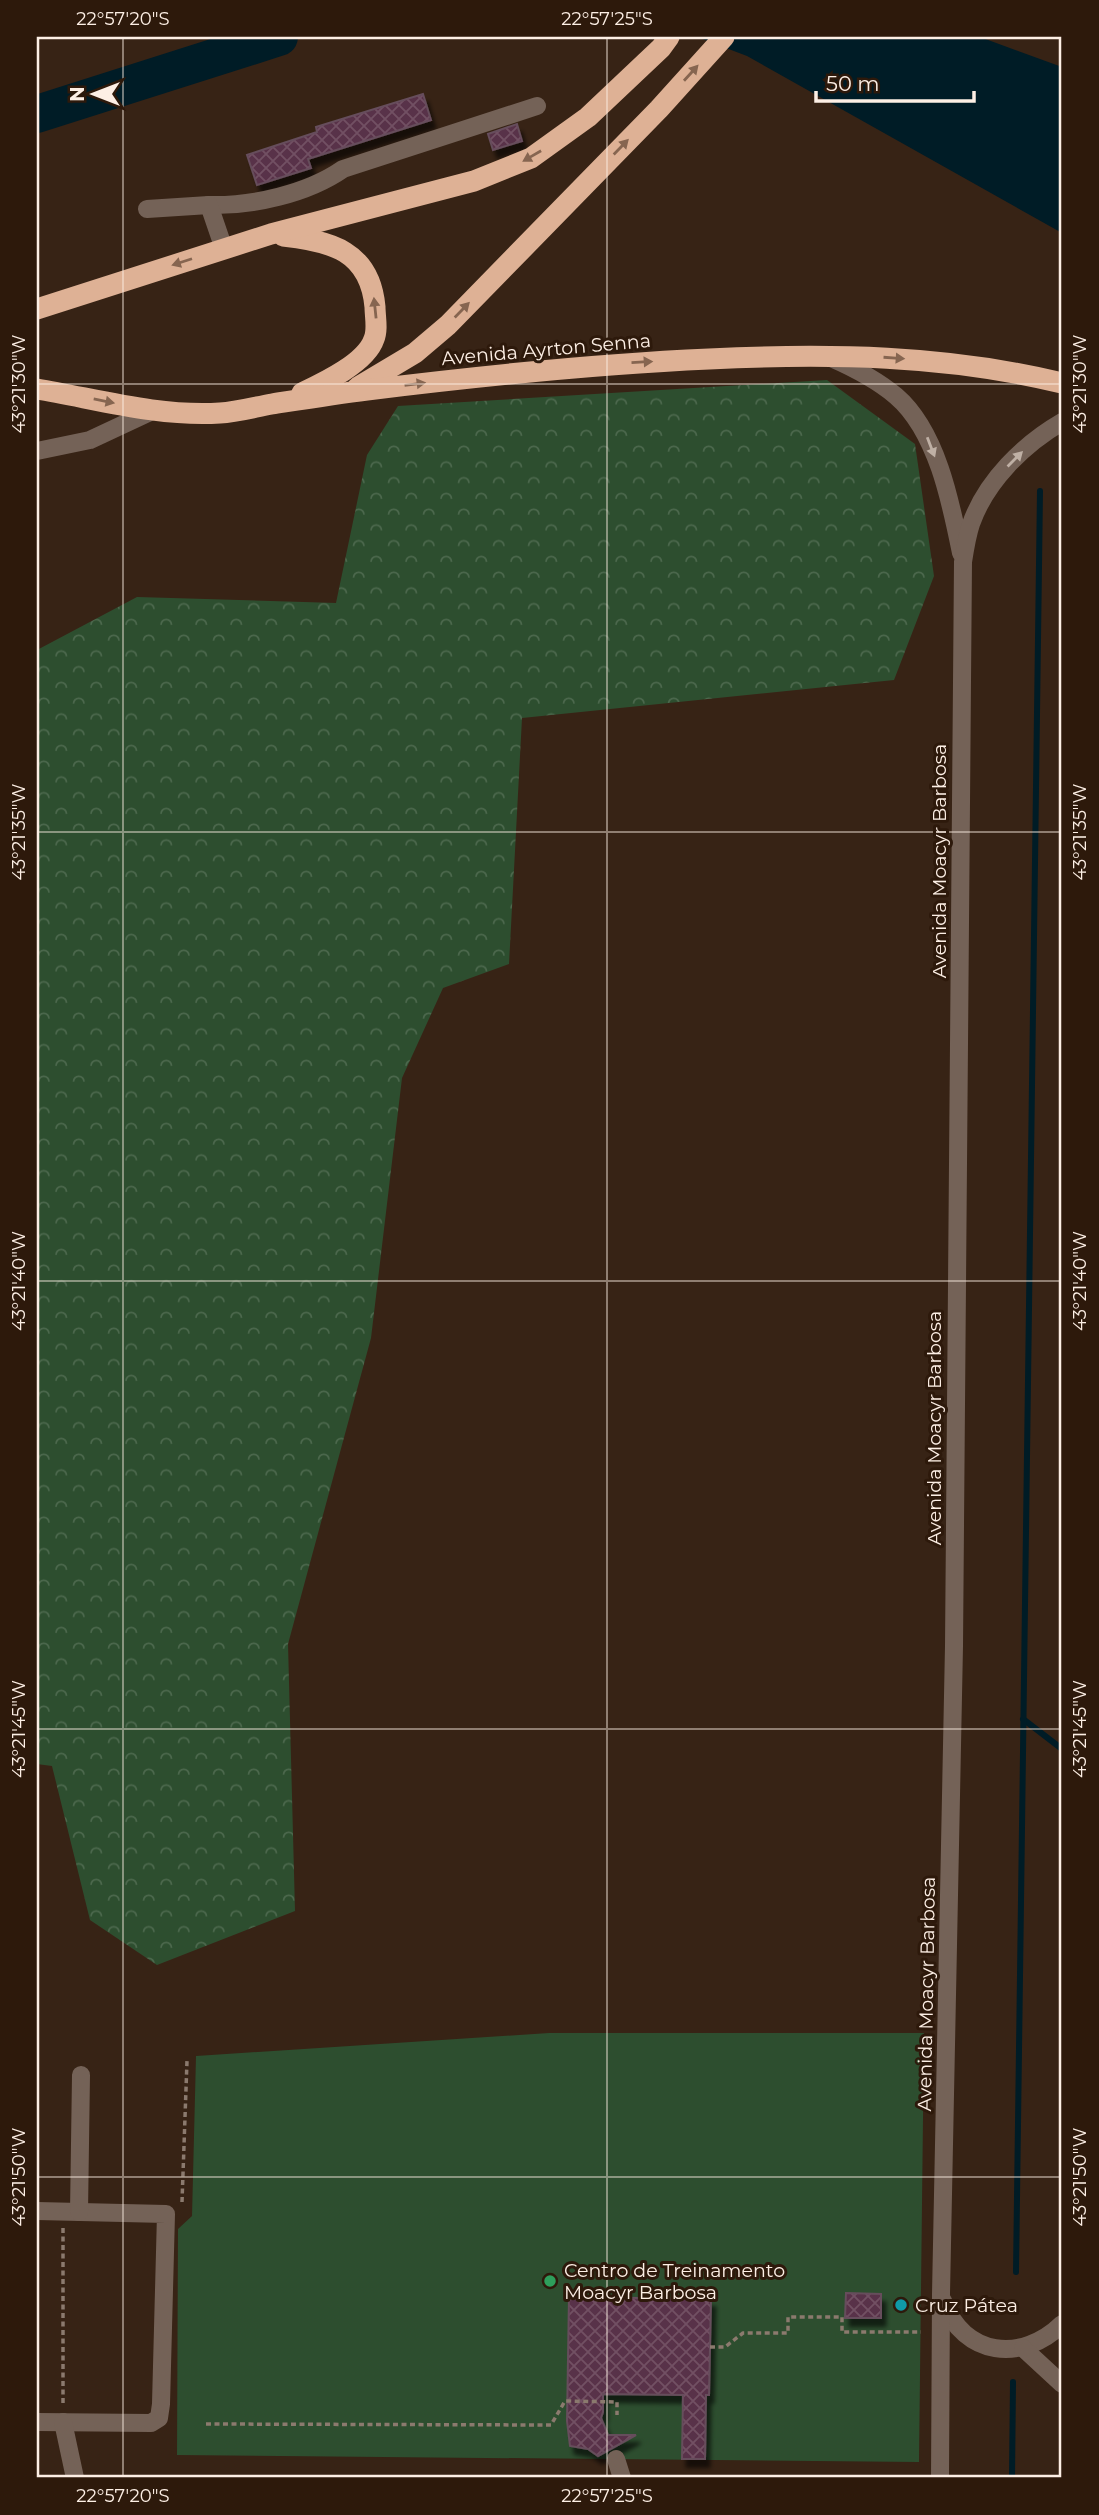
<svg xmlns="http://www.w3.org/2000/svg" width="1099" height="2515" font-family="Montserrat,sans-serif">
  <defs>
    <pattern id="forest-crowns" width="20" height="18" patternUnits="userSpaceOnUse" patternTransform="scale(1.75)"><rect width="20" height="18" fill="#2d4e2f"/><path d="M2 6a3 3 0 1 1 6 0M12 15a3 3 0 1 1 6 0" fill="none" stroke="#4c684d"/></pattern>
    <pattern id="building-cross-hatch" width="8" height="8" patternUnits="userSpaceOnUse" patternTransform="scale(1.75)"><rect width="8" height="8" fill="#593249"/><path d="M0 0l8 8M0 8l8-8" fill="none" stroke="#725063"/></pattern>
    <filter id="shadow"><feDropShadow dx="4.5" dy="8" stdDeviation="2" flood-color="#0009"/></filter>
  </defs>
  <rect width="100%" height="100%" fill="#372315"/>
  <path fill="url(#forest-crowns)" d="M827,380L915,444L934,576L894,680L522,718L509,964L443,988L402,1078L371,1338L288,1644L295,1911L157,1965L90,1920L52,1766L37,1764V650L137,597L336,603L367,455L398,406Z"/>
  <path fill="#2d4e2f" d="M549,2033H924L919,2462L177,2455L178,2229L192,2216L196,2056Z"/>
  <path fill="#001c26" d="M697,37H980L1062,67V233L747,56Z"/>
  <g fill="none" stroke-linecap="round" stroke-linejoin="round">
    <g stroke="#001c26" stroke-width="6">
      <path d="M1023,1719L1062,1749"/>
      <path d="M1016,2272L1040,491"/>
      <path d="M1012,2478L1013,2382"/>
    </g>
    <path stroke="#001c26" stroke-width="38" d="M37,114L279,37"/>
  </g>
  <g fill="url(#building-cross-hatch)" stroke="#664d5b" stroke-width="2" filter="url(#shadow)">
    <path d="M423,94L431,120L308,159L311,168L257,185L247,155L317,132L316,127Z"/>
    <path d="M517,124L522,141L493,150L488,134Z"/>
    <path d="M846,2293L881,2294V2318H845Z"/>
    <path d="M569,2297L711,2299L709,2395H706L705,2459H682L683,2395L603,2394V2412L601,2418L608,2435H636L598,2456L588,2449L570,2446L567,2421Z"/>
  </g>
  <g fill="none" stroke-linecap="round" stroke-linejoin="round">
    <g stroke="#8b7a6e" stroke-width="3.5" stroke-dasharray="5 3.5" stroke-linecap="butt">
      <path d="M182,2202L187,2061"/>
      <path d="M63,2228V2403"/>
      <path d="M710,2347H725L743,2333H788V2317H842V2332H921"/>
      <path d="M206,2424L551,2425L565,2401L617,2402V2415"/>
    </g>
    <g stroke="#746257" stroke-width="18">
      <path d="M209,205C252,206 307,194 343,169L537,106"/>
      <path d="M147,209L209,205L224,249"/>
      <path d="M831,358C854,368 877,380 896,396C937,431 951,503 961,553"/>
      <path d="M37,451L90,440L152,411"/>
      <path d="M37,2211L166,2214L161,2404L159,2418L151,2423L37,2422"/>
      <path d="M79,2212L81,2075"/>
      <path d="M943,2301C964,2357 1022,2363 1062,2324"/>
      <path d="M1023,2348L1062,2384"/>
      <path d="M63,2422L75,2478"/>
      <path d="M616,2459L622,2478"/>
      <path d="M940,2478L941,2294L954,1646L963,562C965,549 967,536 971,524C986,481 1024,444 1062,422"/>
    </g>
    <g stroke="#deb195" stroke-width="21">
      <path d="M283,236C331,241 370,251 375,307C375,316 378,330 374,339C366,363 323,383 302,393"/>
      <path d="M37,309L271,234L474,181L531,158L588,117L661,48L669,37"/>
      <path d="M358,387L415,353L448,325L659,109L724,37"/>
      <path d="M37,389C97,399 158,417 220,413C237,412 255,407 272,404C304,399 335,394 367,390C481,376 594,364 709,359C828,353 947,355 1062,383"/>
    </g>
  </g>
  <defs><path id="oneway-solid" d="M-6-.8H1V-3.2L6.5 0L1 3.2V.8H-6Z" transform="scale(1.75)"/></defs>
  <g fill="#866550">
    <use href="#oneway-solid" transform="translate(691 73) rotate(-48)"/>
    <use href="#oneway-solid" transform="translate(621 147) rotate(-46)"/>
    <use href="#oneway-solid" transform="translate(532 156) rotate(150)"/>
    <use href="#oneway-solid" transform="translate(182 262) rotate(162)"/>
    <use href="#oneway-solid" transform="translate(375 308) rotate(-96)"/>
    <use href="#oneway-solid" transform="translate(462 310) rotate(-46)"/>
    <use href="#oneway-solid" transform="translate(894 358) rotate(4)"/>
    <use href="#oneway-solid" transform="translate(642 362) rotate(-3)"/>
    <use href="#oneway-solid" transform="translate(415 384) rotate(-7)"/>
    <use href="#oneway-solid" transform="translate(104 401) rotate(11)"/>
  </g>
  <g fill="#bfb0a5">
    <use href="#oneway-solid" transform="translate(931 447) rotate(69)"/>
    <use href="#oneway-solid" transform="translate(1015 459) rotate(-45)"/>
  </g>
  <path fill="none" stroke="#fdefe5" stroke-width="2" stroke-opacity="0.45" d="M123,37V2478M607,37V2478M37,384H1062M37,832H1062M37,1281H1062M37,1729H1062M37,2177H1062"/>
  <circle fill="#2e9e5b" stroke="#2d190b" stroke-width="2.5" cx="550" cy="2281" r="7"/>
  <circle fill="#0f9aa8" stroke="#2d190b" stroke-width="2.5" cx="901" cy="2305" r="7"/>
  <g text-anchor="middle" stroke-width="6" stroke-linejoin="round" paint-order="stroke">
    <g font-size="19" fill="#fdefe5" stroke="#2d190b">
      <text transform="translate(546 349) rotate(-5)" y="7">Avenida Ayrton Senna</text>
      <text transform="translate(939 861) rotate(-90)" y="7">Avenida Moacyr Barbosa</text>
      <text transform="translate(934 1428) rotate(-90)" y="7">Avenida Moacyr Barbosa</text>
      <text transform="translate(926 1994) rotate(-89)" y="7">Avenida Moacyr Barbosa</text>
    </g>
    <g font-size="19" fill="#fdefe5" stroke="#2d190b" text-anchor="start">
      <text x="564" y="2277">Centro de Treinamento<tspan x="564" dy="22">Moacyr Barbosa</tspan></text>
      <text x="915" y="2312">Cruz Pátea</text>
    </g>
  </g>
  <rect width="1099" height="2515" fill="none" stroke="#2d190b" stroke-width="77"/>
  <g transform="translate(94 94) rotate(270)" stroke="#2d190b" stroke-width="5" paint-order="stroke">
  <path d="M0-5L12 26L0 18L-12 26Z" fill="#fdefe5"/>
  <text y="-10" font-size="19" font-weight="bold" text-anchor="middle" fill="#fdefe5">N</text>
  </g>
  <path d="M816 91v10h158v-10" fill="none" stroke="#fdefe5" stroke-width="3.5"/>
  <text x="826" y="91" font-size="21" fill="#fdefe5" stroke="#2d190b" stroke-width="5" paint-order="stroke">50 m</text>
  <rect x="38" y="38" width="1022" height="2438" fill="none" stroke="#fdefe5" stroke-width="2.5"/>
  <g font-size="18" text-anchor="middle" fill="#fdefe5">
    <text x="123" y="25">22°57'20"S</text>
    <text x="607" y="25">22°57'25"S</text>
    <text transform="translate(1080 384) rotate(-90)" y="6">43°21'30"W</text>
    <text transform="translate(19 384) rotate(-90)" y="6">43°21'30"W</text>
    <text transform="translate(1080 832) rotate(-90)" y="6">43°21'35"W</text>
    <text transform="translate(19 832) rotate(-90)" y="6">43°21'35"W</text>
    <text transform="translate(1080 1281) rotate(-90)" y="6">43°21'40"W</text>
    <text transform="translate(19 1281) rotate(-90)" y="6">43°21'40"W</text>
    <text transform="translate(1080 1729) rotate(-90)" y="6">43°21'45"W</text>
    <text transform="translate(19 1729) rotate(-90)" y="6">43°21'45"W</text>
    <text transform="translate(19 2177) rotate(-90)" y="6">43°21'50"W</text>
    <text transform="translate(1080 2177) rotate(-90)" y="6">43°21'50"W</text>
    <text x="123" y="2502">22°57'20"S</text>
    <text x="607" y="2502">22°57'25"S</text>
  </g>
</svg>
